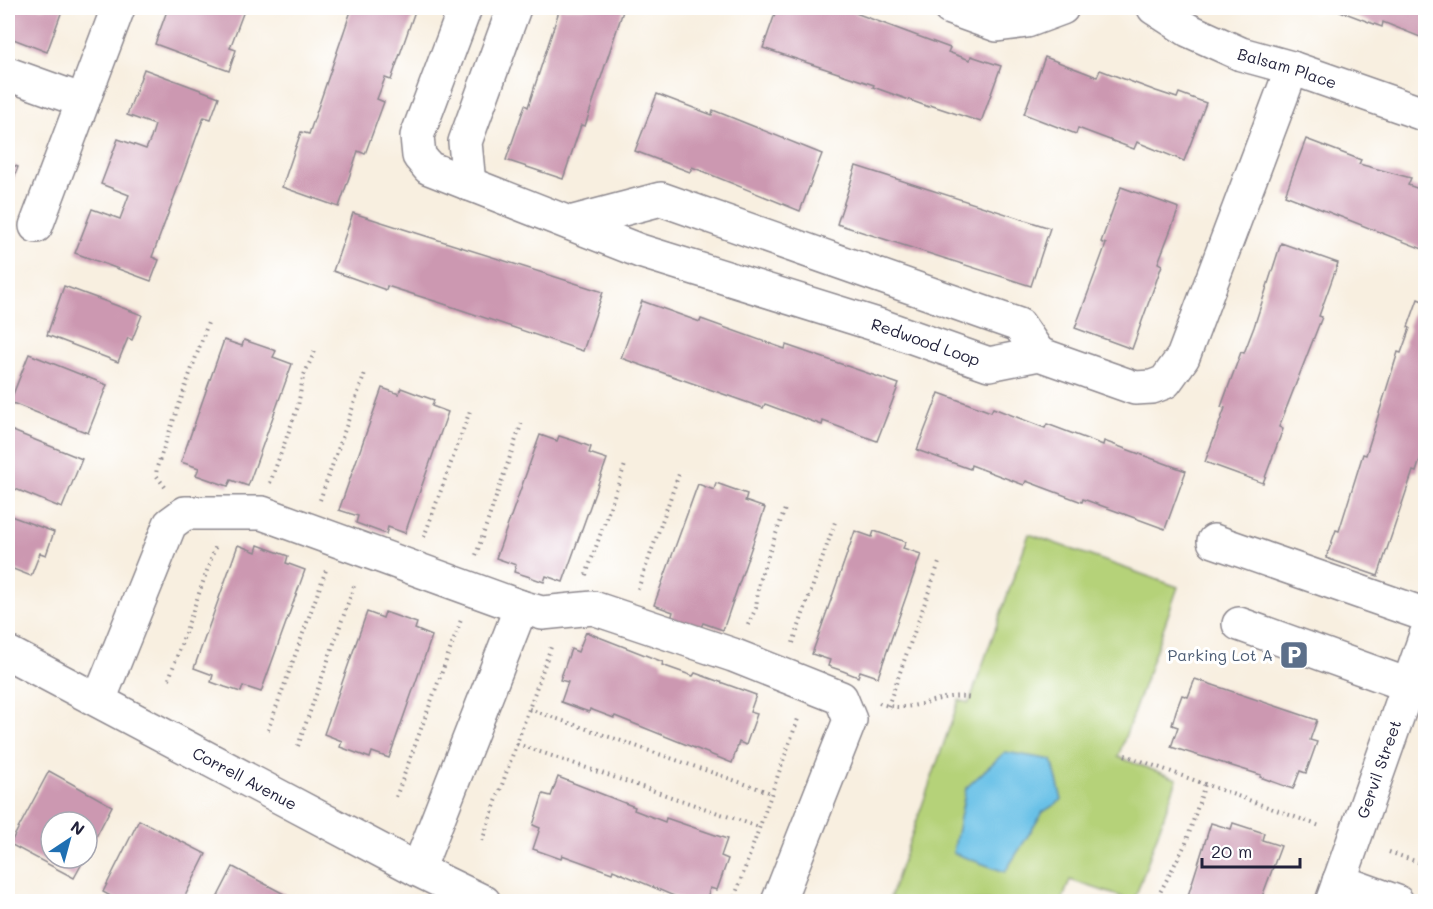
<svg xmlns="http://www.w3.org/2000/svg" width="1433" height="909" font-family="Mali,sans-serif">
  <rect width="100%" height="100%" fill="#fff"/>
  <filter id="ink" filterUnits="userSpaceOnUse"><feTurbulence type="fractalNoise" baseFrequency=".0167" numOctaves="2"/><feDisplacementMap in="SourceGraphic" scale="12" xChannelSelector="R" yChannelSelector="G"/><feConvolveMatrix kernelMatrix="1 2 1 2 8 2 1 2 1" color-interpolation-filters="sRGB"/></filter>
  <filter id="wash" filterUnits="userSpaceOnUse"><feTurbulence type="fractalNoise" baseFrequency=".008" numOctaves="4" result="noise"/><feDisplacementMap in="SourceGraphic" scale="24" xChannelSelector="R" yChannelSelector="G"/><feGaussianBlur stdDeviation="1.35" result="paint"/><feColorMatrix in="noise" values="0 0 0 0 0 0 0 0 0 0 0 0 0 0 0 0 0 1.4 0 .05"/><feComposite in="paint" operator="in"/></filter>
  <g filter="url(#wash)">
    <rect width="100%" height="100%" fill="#f8efe0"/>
    <path fill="#b5d279" stroke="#6c7a5a" stroke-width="1.5" d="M1029,534L1178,587L1118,757L1177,779L1134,901L1070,880L1062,901L903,902L890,897L959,700L969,703Z"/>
    <path fill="#69c1e7" stroke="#467291" stroke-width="1.5" d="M1005,752L1052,760L1062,800L1043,812L1005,872L953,853L966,788Z"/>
    <g id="blocks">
      <g fill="#cc98b1">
        <path d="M8,8H63L47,52L8,37Z"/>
        <path d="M168,8H245L230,48L236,50L229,71L155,44Z"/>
        <path d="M352,8H416L391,80L385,78L377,99L384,102L365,154L358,151L339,207L282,187L301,132L309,134Z"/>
        <path d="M560,8H624L585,126L581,125L563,179L506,160L525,105L528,107Z"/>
        <path d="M777,8H842L950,48L948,52L970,60L971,56L1001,66L981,122L930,105L929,107L873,87L874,85L763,48Z"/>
        <path d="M1332,8H1425V39L1383,22L1382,27Z"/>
        <path d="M1045,57L1097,77L1100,70L1156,91L1177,98L1179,93L1206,103L1184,161L1137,142L1134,149L1078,128L1076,134L1024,114Z"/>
        <path d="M144,69L219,97L211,119L204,117L152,257L159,260L151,281L75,253L92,209L120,219L129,195L101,184L118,139L146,149L151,138L155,125L127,115Z"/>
        <path d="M657,94L712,115L713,110L822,154L800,211L692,167L690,172L635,151Z"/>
        <path d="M1306,139L1361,160L1359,164L1411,178L1408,185L1425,191V250L1285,195Z"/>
        <path d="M8,163L18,167L8,194Z"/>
        <path d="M856,166L1050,228L1031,286L837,224Z"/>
        <path d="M1121,187L1179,208L1158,263L1162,265L1132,349L1075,328L1106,244L1101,242Z"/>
        <path d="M353,213L603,292L583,351L444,304L387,286L386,290L333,271Z"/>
        <path d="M1281,243L1338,263L1319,316L1322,317L1279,427L1283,429L1263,483L1205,462L1225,408L1221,407L1241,352L1244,353L1254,327Z"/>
        <path d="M64,286L142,315L132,340L128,338L118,362L47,335Z"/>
        <path d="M1418,299L1425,302V444L1416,472L1413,471L1378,576L1326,558L1336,530L1339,531L1363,454L1366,455L1398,352L1401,353L1410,328L1408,327Z"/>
        <path d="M642,301L700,322L701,319L785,349L786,345L899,384L877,441L823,421L822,425L765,404L763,408L621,358Z"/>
        <path d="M224,340L242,346L244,340L276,351L273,357L292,364L248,486L231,480L228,486L213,481L196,475L199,468L181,462Z"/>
        <path d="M29,354L107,385L88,433L10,402Z"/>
        <path d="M382,388L399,394L401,388L417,394L434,400L432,406L448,412L405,533L388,527L386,534L356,523L358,516L339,510Z"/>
        <path d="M939,393L991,412L993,408L1045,428L1047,424L1103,445L1104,441L1186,471L1165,529L1083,499L1082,502L1026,481L1024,485L971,465L970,469L917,450Z"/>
        <path d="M8,429L82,459L62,508L8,486Z"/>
        <path d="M540,435L557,441L559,436L575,441L591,447L589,453L607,459L563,582L546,576L544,582L527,576L514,572L516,565L496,558Z"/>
        <path d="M716,483L747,494L745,501L765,508L723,630L703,623L700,629L671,619L673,612L654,605L698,484L714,490Z"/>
        <path d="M8,515L54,532L46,555L40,553L31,576L8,567Z"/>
        <path d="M855,531L872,537L874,531L906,542L903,548L921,554L878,677L860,671L858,677L843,671L828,666L830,660L812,654Z"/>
        <path d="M238,545L256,552L258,545L274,551L288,556L286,563L305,570L261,692L243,686L241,692L225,687L211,682L213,675L194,668Z"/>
        <path d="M367,612L383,618L385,612L402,618L417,623L415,629L432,636L389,758L372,752L370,758L340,747L342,741L324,734Z"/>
        <path d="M586,632L663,662L662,665L693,676L695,673L756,695L750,712L757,714L746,745L739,742L732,763L615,716L614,718L590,709L589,712L561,702L568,682L560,680L571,649L578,652Z"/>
        <path d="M1195,679L1317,720L1310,740L1317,742L1306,773L1300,771L1293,789L1260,777L1261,775L1171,747L1178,727L1172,725L1176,711L1182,695L1188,697Z"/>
        <path d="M49,771L112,806L87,854V822H51V858H85L74,878L10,844Z"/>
        <path d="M558,777L635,807L634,810L665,822L666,818L727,839L721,856L728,859L717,890L710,888L706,902H688L613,870L612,873L562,855L561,859L533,849L540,828L533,825L538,810L543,794L551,796Z"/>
        <path d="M139,820L206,854L182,902H121L103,892Z"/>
        <path d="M1211,823L1231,829L1233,823L1264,833L1262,840L1281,846L1260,902H1186Z"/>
        <path d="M233,867L267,885L299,902H215Z"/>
      </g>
    </g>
  </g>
  <g filter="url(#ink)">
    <use href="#blocks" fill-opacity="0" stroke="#8d888e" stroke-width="1.5"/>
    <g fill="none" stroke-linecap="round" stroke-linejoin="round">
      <g stroke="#8d888e" stroke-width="36">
        <g id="minor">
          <path id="s1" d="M465,8L417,136L419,156L429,168L640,251L884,327L989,364L1039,354L1135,388L1152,387L1165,382L1183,357L1292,68"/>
          <path d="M950,8L997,25L1027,21L1062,8"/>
          <path id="s2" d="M1154,8L1188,30L1241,54L1292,68L1426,115"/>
          <path d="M8,74L83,101"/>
          <path d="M469,184L465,142L514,8"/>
          <path d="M570,223L661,199L1019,325L1039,354"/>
          <path d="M36,226L118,8"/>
          <path d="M1214,541L1426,615"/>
          <path d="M1239,624L1408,685"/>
          <path id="s3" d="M8,653L418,870L484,902"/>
          <path d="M99,700L170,524L185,513H262L521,607L542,613L593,608L733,655L841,698L850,720L778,902"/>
          <path d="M418,870L521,607"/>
          <path d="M1339,881L1397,902"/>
          <path id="s4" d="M1332,902L1426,635"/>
        </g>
      </g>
      <g stroke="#8d888e" stroke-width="4" stroke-dasharray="1.5 4.5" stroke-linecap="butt">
        <path d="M270,483L298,406L303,377L315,351"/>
        <path d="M165,487L156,475L157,467L209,320"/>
        <path d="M320,500L365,373"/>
        <path d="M424,537L471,408"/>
        <path d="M476,555L522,422"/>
        <path d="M586,575L625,465"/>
        <path d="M638,589L679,474"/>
        <path d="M748,625L756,608L759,581L785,509"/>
        <path d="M793,643L835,522"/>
        <path d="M169,679L216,545"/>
        <path d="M879,703C915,717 937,690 971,698"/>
        <path d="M888,706L940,560"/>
        <path d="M529,709L771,793"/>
        <path d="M268,730L326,570"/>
        <path d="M517,744L759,827"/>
        <path d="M298,746L355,583"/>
        <path d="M1125,755L1320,826"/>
        <path d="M396,797L461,620"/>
        <path d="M482,841L551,647"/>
        <path d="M1389,852L1426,865"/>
        <path d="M733,902L799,716"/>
        <path d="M1155,902L1186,843L1205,784"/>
      </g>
      <use href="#minor" stroke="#fff" stroke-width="33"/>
    </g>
  </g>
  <defs>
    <g id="parking-square" transform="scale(1.5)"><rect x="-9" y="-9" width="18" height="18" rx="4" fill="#5c6f8a" stroke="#fff"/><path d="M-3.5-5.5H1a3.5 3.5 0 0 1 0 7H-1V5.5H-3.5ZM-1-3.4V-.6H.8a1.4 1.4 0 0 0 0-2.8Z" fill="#fff"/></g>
  </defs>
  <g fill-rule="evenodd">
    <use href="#parking-square" x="1294" y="655"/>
  </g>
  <g text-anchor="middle" stroke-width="6" stroke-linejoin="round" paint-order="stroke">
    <g font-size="16" fill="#22223b" stroke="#fff">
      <text dy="6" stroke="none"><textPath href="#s2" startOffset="147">Balsam Place</textPath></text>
      <text dy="6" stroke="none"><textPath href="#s1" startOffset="699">Redwood Loop</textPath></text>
      <text dy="6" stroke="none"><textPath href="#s4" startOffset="141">Gervil Street</textPath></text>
      <text dy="6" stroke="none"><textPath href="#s3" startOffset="268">Correll Avenue</textPath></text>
    </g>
    <g font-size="16" fill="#4e5e75" stroke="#fff" text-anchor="end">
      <text x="1273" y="661">Parking Lot A</text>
    </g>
  </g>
  <rect width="1433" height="909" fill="none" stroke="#fff" stroke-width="30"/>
  <g transform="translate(69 840) rotate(36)"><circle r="28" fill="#ffffff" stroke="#a7a7b1" stroke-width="1.5"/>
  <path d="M0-4.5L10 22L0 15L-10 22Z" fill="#1f6fb2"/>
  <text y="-9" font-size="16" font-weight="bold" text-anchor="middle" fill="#22223b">N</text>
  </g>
  <path d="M1202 858v9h98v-9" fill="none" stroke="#22223b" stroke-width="3"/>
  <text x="1211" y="858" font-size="18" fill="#22223b" stroke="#ffffff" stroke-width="4.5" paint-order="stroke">20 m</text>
</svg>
